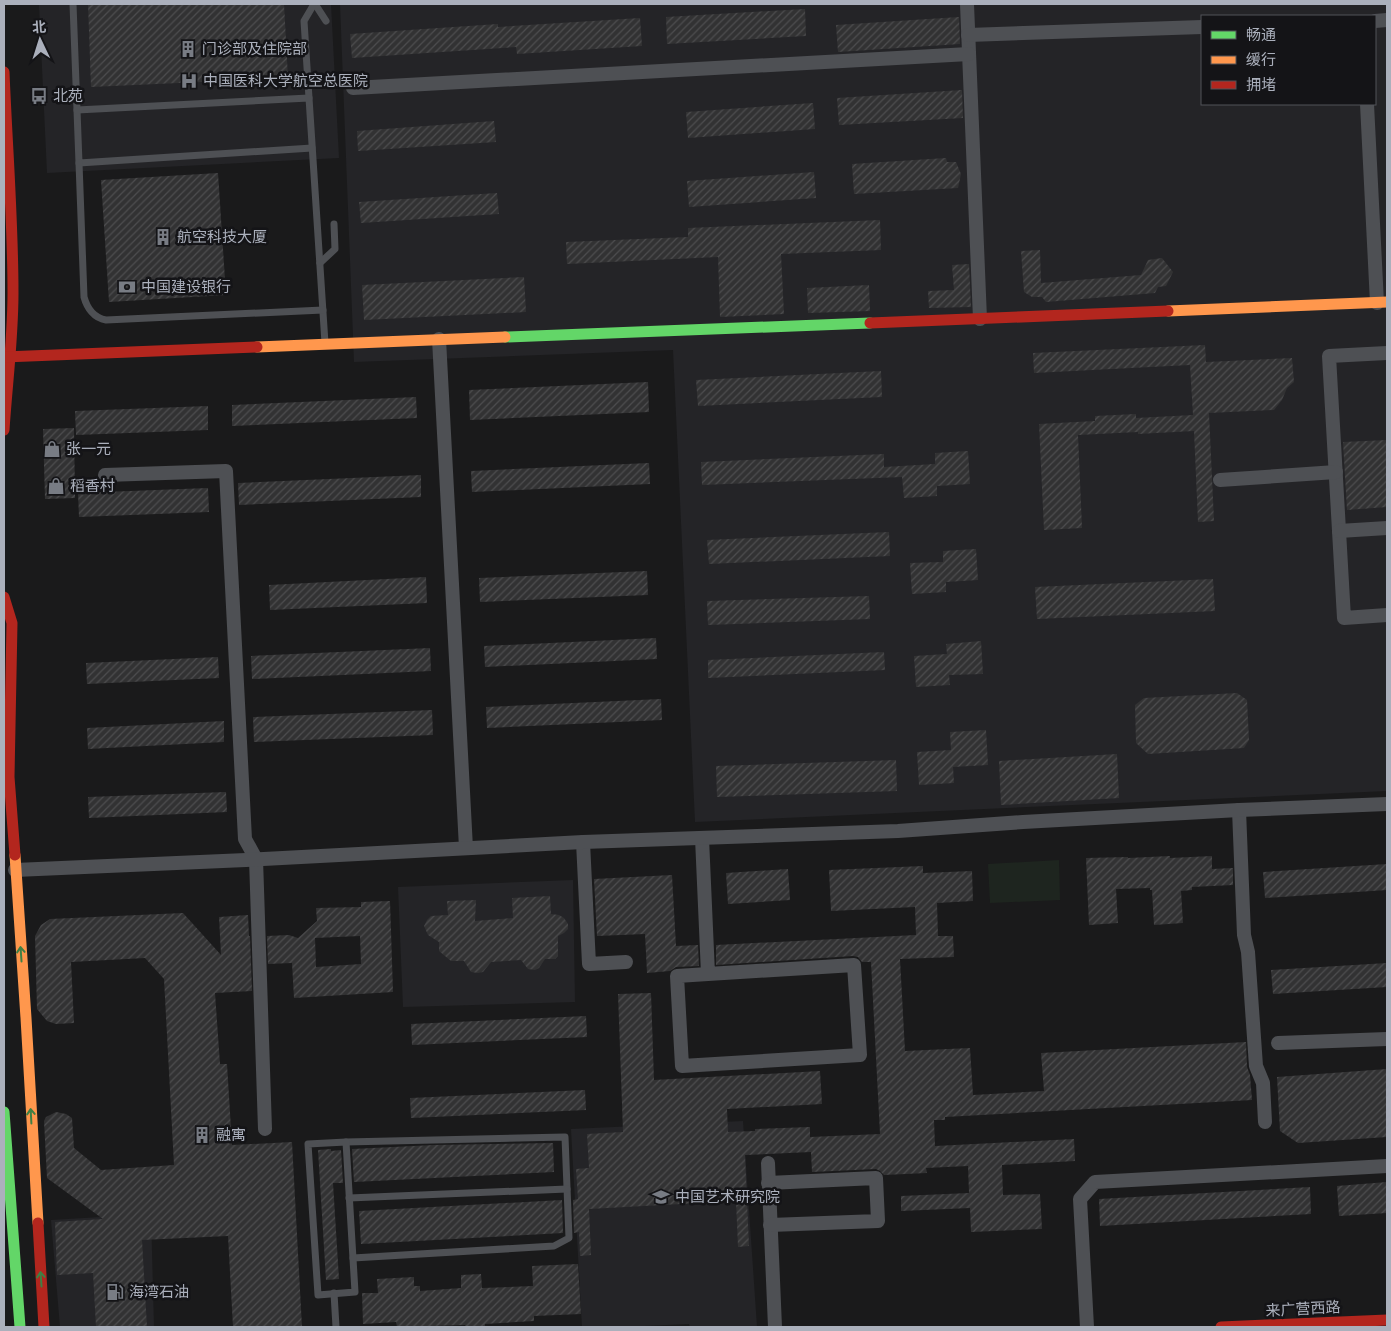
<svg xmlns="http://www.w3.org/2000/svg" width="1391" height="1331" font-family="'PT Sans Narrow','Noto Sans SC',sans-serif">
  <defs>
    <pattern id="building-hatch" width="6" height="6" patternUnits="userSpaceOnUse" patternTransform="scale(1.25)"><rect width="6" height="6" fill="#323233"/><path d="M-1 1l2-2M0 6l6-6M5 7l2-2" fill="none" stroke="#4d4d4f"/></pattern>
  </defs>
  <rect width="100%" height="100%" fill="#1a1a1b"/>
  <g fill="#242427" fill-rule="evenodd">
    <path d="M39,4H331L339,158L47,173Z"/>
    <path d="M340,4H1387V791L695,822L673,350L354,362ZM1202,16H1375V104H1202Z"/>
    <path d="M573,880L575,1002L403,1007L398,887Z"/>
    <path d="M743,1121L757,1327H690L689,1324L623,1327H582L571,1129Z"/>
    <path d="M151,1214L154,1327H60L51,1220Z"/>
  </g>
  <path fill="#1e251f" d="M1059,860L1060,900L990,903L988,864Z"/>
  <g fill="url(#building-hatch)" fill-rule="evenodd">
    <path d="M88,4H284L288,78L91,87Z"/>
    <path d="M805,9L806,36L667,44L666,17Z"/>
    <path d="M959,17L960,44L838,52L836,25Z"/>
    <path d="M640,18L642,46L517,54L516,47L352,58L350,34L498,24V27Z"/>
    <path d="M962,90L963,118L839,125L837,98Z"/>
    <path d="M813,103L815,129L688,138L686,112Z"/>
    <path d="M494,121L496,142L358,151L357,131Z"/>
    <path d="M946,158L947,162H956L961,174L958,188L854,194L852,164Z"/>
    <path d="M814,172L816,198L689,207L687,181Z"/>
    <path d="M218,173L226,295L109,302L101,180Z"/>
    <path d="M497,193L499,214L361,223L359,202Z"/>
    <path d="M880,220L881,250L781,254L784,314L720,317L718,257L567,264L566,242L688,237V228Z"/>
    <path d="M1040,250L1041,283L1141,275L1148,260L1162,258L1173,272L1166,286L1158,287L1155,293L1046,302L1042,297H1032L1024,292L1021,251Z"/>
    <path d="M969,264L971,307L929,308L928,291L954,290L952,265Z"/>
    <path d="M524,277L526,312L364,320L362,285Z"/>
    <path d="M869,285L870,311L808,313L807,288Z"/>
    <path d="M1205,345L1206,362L1292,358L1294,382L1287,388L1282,400L1274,410L1209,413L1214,521L1198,522L1194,431L1138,434V432L1078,435L1082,528L1044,530L1039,424L1095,421V416L1136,414V418L1193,415L1190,365L1034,373L1033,353Z"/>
    <path d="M881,371L882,397L698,406L696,380Z"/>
    <path d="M648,382L649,412L470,420L469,390Z"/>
    <path d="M416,397L417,418L232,426V405Z"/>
    <path d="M208,406V430L76,435L75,411Z"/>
    <path d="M74,428L75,498L45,499L43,429Z"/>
    <path d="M1387,440V507L1347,510L1343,442Z"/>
    <path d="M968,451L970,484L937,486V496L904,498L902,477L702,485L701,462L884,454V467L935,464V453Z"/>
    <path d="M649,463L650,484L472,492L471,471Z"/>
    <path d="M421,475V497L239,505L238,483Z"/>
    <path d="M208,488L209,512L79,517L78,493Z"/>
    <path d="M889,532L890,556L709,564L707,540Z"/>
    <path d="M976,549L978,580L946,582V592L912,594L910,563L943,562V551Z"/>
    <path d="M647,571L648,595L480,602L479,578Z"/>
    <path d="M426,577L427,603L270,610L269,585Z"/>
    <path d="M1213,579L1215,611L1037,619L1035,587Z"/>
    <path d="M869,596L870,619L708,625L707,601Z"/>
    <path d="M656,638L657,659L485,667L484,646Z"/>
    <path d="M981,641L983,674L949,675L950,685L916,687L914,656L947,654L946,644Z"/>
    <path d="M430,648L431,671L252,679L251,656Z"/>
    <path d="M884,652L885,670L708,678V660Z"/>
    <path d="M218,657L219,678L87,684L86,663Z"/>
    <path d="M1237,693L1247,700L1249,740L1244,748L1148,754L1136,743L1135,705L1144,698Z"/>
    <path d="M661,699L662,720L487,728L486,707Z"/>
    <path d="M432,710L433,735L254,742L253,717Z"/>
    <path d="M224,721V742L88,749L87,728Z"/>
    <path d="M986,730L988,765L953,767L954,783L919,785L917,752L951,750L950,732Z"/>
    <path d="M1117,754L1119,798L1001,805L999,761Z"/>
    <path d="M896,760L897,791L717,797L716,766Z"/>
    <path d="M226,792L227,812L89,818L88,797Z"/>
    <path d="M1170,856V858L1212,856V869L1233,868V885L1192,887V890L1181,891L1183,923L1154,925L1152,890H1150V888L1116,889L1118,923L1089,925L1086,858L1128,857V858Z"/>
    <path d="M1387,864V890L1265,898L1263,872Z"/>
    <path d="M923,866V873L972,871L973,901L937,903L938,936H953L954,957L900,959L905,1051L970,1048L973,1095L1044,1091L1041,1053L1246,1042L1247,1067L1250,1075L1252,1100L945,1117V1120H934L935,1146L1074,1139L1075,1161L1002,1165L1003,1195L1040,1194L1042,1229L971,1232L970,1208L901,1211V1196L969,1193L968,1166L926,1168L927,1173L884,1175L880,1171L876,1169L812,1172L811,1152L745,1155L749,1246L738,1247L736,1201L589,1209L591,1255L580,1256L579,1232L574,1233L573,1200L578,1199L576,1169L589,1168L587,1134L623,1132L618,994L651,993L654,1080L820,1071L822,1104L727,1109L728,1132L755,1131V1129L810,1127V1137L880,1134L871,962H862L858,957L853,956L716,965V945L916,935L915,907L831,911L829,870Z"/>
    <path d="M788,869L790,900L728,904L726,873Z"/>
    <path d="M672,875L676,946L698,945L699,966L676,967L670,971L647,973L645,934L597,936L594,879Z"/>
    <path d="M550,896L551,914L559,915L564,918L568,924V929L564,933L558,936V956L555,959H545L539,968L535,970L528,969L521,960L491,962L483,972L478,973L471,972L464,961H451L439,951V942L428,935L424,926L427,920L431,916L448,915L447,901L476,900L475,921L513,918L512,898Z"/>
    <path d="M390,901L393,992L294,998L292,963L268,964L267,936L289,935L298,938L317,921L316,908L361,907V902ZM360,936L361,964L316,967L315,938Z"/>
    <path d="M183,913L221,955L219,917L248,915L249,936H250L252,991L215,993L220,1064H227L232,1145L292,1142L302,1327H233L228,1236L142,1240L147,1327H96L93,1273L57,1275L55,1222L103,1219L47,1178L44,1121L46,1117L56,1112L66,1114L72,1118L74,1148L101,1170L174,1165L164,979L145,958L71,962L74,1023L56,1024L47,1021L37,1009L35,936L41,925L50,919Z"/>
    <path d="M1387,963V987L1273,994L1271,970Z"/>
    <path d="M586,1016L587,1037L412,1045L411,1024Z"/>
    <path d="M1387,1069V1137L1298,1143L1280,1131L1277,1077Z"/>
    <path d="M585,1090L586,1110L411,1118L410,1098Z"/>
    <path d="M553,1143L554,1172L354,1182L352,1149L434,1145Z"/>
    <path d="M331,1149V1151L341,1150L343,1183H333L339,1279L326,1280L318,1150Z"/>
    <path d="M1387,1182V1213L1339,1216L1337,1186Z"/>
    <path d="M1310,1187L1311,1214L1100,1226L1099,1199Z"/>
    <path d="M562,1200L563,1233L361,1244L359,1211Z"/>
    <path d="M578,1264L581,1314L534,1316V1321L485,1324V1327H466L465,1325L397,1327L396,1322L363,1324L362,1293H378L377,1279L414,1277V1286H420V1291L461,1288V1275L481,1274L482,1288L533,1286L532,1266Z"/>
  </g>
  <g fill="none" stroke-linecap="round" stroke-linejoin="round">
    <g stroke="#4e5054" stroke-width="7">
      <path d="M73,4L79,163L312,148"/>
      <path d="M315,4L326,21"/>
      <path d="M309,98L304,21L314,4"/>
      <path d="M77,110L309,98L325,343"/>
      <path d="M79,163L84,297C87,308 94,318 106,320L323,310"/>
      <path d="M320,263L335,249L334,224"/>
      <path d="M346,1142L565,1137L569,1238L554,1246L353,1258"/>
      <path d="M346,1142L355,1292L318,1295L308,1144Z"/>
      <path d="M349,1198L567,1189"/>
      <path d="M334,1293L336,1327"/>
    </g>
    <g stroke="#4e5054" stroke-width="14">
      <path d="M967,4L980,319"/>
      <path d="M1375,21L1387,20"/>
      <path d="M968,35L1202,27"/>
      <path d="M353,88L969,54"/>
      <path d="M1367,104L1377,303"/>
      <path d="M439,339L466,848"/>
      <path d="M1387,353L1329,356L1344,618L1387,615"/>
      <path d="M105,475L226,471L245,839L256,859L265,1129"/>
      <path d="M1220,480L1336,472"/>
      <path d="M1339,531L1387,528"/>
      <path d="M1239,810L1244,935L1248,952L1256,1066L1263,1083L1265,1122"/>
      <path d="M702,838L708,974L677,976L682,1066L860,1055L854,965L708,974"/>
      <path d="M583,842L589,964L626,962"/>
      <path d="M15,870L246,860L583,842L898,831L1023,822L1239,810L1387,804"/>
      <path d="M1278,1043L1387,1039"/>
      <path d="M768,1163L775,1327"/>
      <path d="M768,1183L876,1178L878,1221L770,1225"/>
      <path d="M1087,1327L1080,1199L1095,1182L1387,1166"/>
    </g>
    <g stroke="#63d668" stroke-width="11">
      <path d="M505,337L870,323"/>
      <path d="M4,1112L20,1327"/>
    </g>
    <g stroke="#ff974d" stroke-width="11">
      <path d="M1168,311L1387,302"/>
      <path d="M257,347L505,337"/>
      <path d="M15,855L26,1018L38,1223"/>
    </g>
    <g stroke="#b3261e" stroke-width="11">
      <path d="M4,72C7,146 13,219 13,293C13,339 7,384 4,430"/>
      <path d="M870,323L1168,311"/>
      <path d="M4,357L257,347"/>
      <path d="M4,597L12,623L9,777L15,855"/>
      <path d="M38,1223L44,1327"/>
      <path d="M1221,1327L1387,1320"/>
    </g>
  </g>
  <defs><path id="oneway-shaft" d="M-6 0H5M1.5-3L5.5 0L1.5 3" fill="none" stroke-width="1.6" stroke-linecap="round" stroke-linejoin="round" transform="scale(1.25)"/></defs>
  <g stroke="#3f7f44">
    <use href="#oneway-shaft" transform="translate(21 954) rotate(-94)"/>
    <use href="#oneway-shaft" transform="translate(31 1116) rotate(-93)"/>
    <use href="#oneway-shaft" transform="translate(41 1279) rotate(-94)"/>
  </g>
  <defs>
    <g id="building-bare" transform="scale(1.35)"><path d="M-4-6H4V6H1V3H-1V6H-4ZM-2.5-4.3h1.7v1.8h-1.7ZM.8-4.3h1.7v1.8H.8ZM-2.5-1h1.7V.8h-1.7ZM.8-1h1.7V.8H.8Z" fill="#787c84" stroke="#141417" stroke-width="2.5" paint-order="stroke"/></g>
    <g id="hospital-bare" transform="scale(1.35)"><path d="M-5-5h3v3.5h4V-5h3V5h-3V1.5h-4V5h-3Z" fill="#787c84" stroke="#141417" stroke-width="2.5" paint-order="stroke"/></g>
    <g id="bus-bare" transform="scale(1.35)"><path d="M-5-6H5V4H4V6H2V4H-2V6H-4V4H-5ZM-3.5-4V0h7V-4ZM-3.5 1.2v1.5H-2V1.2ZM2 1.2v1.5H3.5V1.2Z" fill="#787c84" stroke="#141417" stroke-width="2.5" paint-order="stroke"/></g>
    <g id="bank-bare" transform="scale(1.35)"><path d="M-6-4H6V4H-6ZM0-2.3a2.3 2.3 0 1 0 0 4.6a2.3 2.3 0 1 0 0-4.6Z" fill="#787c84" stroke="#141417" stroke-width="2.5" paint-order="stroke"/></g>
    <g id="shop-bare" transform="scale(1.35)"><path d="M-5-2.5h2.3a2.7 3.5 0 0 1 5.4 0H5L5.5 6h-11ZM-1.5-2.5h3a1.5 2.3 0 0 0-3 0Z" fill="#787c84" stroke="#141417" stroke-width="2.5" paint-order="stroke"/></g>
    <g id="university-bare" transform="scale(1.35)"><path d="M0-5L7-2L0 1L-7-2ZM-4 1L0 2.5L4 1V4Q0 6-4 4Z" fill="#787c84" stroke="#141417" stroke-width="2.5" paint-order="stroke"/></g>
    <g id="fuel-bare" transform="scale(1.35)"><path d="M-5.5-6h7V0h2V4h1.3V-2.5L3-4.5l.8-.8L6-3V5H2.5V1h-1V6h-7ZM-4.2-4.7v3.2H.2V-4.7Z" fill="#787c84" stroke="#141417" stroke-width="2.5" paint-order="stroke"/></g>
  </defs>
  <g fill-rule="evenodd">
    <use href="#building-bare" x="188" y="49"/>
    <use href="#hospital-bare" x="189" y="81"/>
    <use href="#bus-bare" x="39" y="96"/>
    <use href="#building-bare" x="163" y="237"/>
    <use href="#bank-bare" x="127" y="287"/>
    <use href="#shop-bare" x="52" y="449"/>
    <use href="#shop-bare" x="56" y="486"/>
    <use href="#building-bare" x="202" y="1135"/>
    <use href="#university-bare" x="661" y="1197"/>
    <use href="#fuel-bare" x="115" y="1292"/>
  </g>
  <g text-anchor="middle" stroke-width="5" stroke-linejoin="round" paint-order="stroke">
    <g font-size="15" fill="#abb0bc" stroke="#141417" text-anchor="start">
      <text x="202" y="54">门诊部及住院部</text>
      <text x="203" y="86">中国医科大学航空总医院</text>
      <text x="53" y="101">北苑</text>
      <text x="177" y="242">航空科技大厦</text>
      <text x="141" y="292">中国建设银行</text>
      <text x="66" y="454">张一元</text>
      <text x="70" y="491">稻香村</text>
      <text x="216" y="1140">融寓</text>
      <text x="675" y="1202">中国艺术研究院</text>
      <text x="129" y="1297">海湾石油</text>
    </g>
    <g font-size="15" fill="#abb0bc" stroke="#141417">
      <text transform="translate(1303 1309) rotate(-3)" y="5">来广营西路</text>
    </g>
  </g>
  <rect width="1391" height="1331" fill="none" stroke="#abb0bc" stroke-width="10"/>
  <rect x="1201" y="15" width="175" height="90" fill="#141417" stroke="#505259"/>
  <rect x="1211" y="31" width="25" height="8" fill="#63d668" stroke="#505259"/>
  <text x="1246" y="40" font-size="15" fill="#abb0bc">畅通</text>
  <rect x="1211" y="56" width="25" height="8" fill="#ff974d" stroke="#505259"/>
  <text x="1246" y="65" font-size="15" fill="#abb0bc">缓行</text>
  <rect x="1211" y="81" width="25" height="8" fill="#b3261e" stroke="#505259"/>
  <text x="1246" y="90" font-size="15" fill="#abb0bc">拥堵</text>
  <g transform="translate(40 40) rotate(356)" stroke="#141417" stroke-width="4" paint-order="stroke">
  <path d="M0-4L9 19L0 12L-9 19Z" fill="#abb0bc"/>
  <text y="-8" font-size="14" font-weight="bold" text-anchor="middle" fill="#abb0bc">北</text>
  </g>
</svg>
